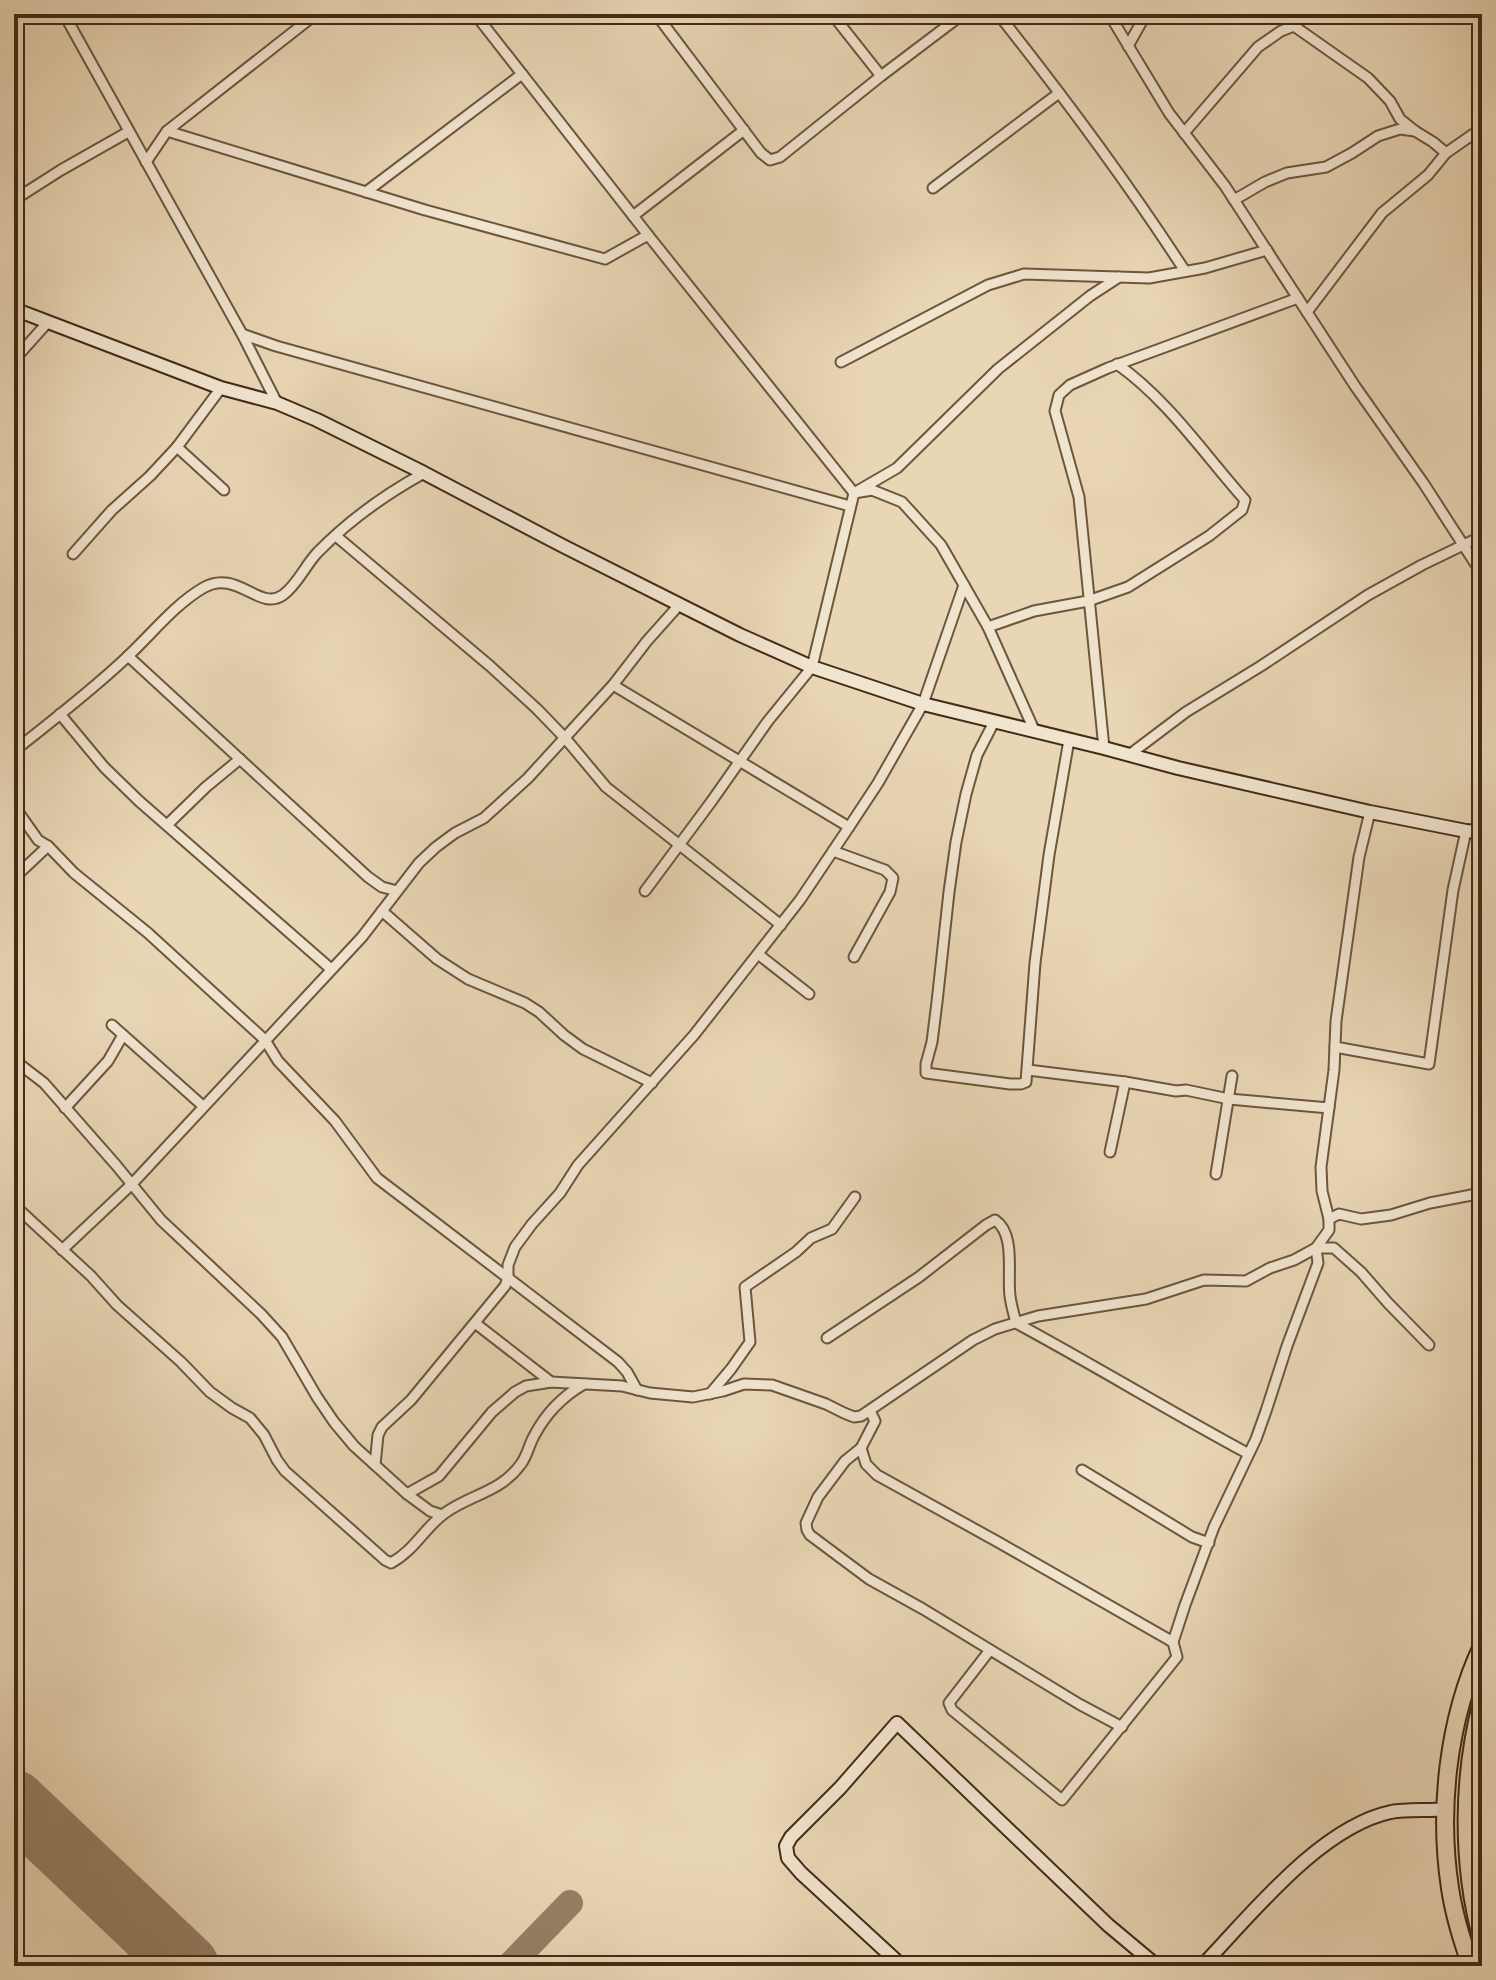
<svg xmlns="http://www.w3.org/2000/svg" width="1496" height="1980" font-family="'IM FELL French Canon',serif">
  <rect width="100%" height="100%" fill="#e9d6b5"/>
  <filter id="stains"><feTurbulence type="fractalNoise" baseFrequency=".0025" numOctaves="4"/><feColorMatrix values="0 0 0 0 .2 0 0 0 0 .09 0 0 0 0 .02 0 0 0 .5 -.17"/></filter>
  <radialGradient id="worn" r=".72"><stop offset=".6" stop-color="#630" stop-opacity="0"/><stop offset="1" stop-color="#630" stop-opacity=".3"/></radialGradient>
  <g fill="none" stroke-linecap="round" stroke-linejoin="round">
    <path stroke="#968066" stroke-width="26" d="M509,1966L570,1903"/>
    <path stroke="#968066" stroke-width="64" d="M14,1802L187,1966"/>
    <g stroke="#6c563e" stroke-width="13">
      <g id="street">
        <path d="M64,14L242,334L277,403"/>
        <path d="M475,14L648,235"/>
        <path d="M656,14L761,153L770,160L780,157L881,76L963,14"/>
        <path d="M832,14L881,76"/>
        <path d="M998,14C1064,97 1127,182 1185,271"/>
        <path d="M1109,14L1169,113L1225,186L1355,386L1424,484L1482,574"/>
        <path d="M1128,46L1146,14"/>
        <path d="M167,131L316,14"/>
        <path d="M1184,133L1258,47L1281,31L1294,26L1368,78L1390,101L1400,119L1415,131"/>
        <path d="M146,162L167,131L425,210L605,259L648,235L854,493L812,667L768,721L711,802L645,891"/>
        <path d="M933,188L1059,93"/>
        <path d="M366,192L522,74"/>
        <path d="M14,200L61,170L128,132"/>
        <path d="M1234,200L1265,182L1287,173L1326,167L1352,153L1378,136L1400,129L1415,131L1433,142L1446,153"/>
        <path d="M633,216L744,130"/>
        <path d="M1307,312L1382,213L1428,175L1446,153L1482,128"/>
        <path d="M242,334L276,346L850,506"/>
        <path d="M14,360L48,322"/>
        <path d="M841,362L988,285L1024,274L1149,278L1205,268L1267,250"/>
        <path d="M177,447L224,490"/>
        <path d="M336,536L490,666L537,709L565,738L606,787L781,925"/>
        <path d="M73,554L112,510L150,476L177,447L221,388"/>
        <path d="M988,627L1034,611L1088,601L1128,587L1209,536L1242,510L1245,500C1204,454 1168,400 1117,364"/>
        <path d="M128,656L368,877L382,887L397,891"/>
        <path d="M613,685L849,827"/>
        <path d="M60,714L104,767L139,801L331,969"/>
        <path d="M994,722L977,755L966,794L956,842L949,892L937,1002L932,1042L926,1064V1073L1010,1084H1021L1026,1082L1035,963L1049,855L1069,740"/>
        <path d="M1035,732L988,627L941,545L902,502L872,490L854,493L897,468L998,369L1090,296L1119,277"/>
        <path d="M1104,748L1079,497L1055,411L1059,395L1070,385L1108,368L1298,298"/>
        <path d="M14,751C52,721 91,691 126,658C151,635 174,605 203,588C237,568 259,612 283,595C297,585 305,566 317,553C348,521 386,494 424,473"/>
        <path d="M1129,755L1186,712L1261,666L1368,595L1422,565L1482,536"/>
        <path d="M14,806L38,840L48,846L74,873L148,933L265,1040L278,1061L335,1121L377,1178L618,1362L627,1372L637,1390"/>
        <path d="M167,825L206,787L240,759"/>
        <path d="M833,851L885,870L893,878L890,892L854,957"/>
        <path d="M14,878L48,846"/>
        <path d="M382,911L437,959L468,979L525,1003L539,1012L564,1035L583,1049L652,1083"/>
        <path d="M758,954L809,994"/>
        <path d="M112,1025L203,1106"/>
        <path d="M1335,1047L1429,1064L1453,890L1466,831"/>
        <path d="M14,1060L44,1083L116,1165L161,1220L261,1314L282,1337L317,1397L334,1422L354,1446L407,1494L430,1511L442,1515"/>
        <path d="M1028,1070L1125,1082L1176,1091L1186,1090L1229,1099L1329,1108"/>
        <path d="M65,1108L108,1061L123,1035"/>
        <path d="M1110,1152L1125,1082"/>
        <path d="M1216,1174L1232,1076"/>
        <path d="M14,1205L91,1276L117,1305L181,1362L210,1392L232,1408L250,1418L264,1435L277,1460L285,1471L385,1560L391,1563C414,1551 425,1527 445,1513C471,1494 500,1493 521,1464C527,1456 529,1445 534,1436C545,1415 563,1396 584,1384"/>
        <path d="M1329,1219L1339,1214L1361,1219L1391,1215L1430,1203L1482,1193"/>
        <path d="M62,1250L132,1184L362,937L419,863L436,847L455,833L484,818L528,778L613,685L647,641L680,604"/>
        <path d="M475,1323L551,1382"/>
        <path d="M827,1338L919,1277L986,1225L995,1220C1016,1234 1007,1274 1010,1296C1011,1305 1014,1314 1016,1323C1094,1365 1169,1411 1247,1453"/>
        <path d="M710,1394L731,1369L750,1342L745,1287L796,1252L811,1238L832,1229L855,1197"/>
        <path d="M870,1411L875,1421L861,1448L866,1464L877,1475L998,1542L1173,1642L1185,1605L1214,1527L1256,1439L1266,1411L1287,1346L1318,1263L1316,1248L1329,1230V1219L1322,1191L1321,1167L1334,1070L1336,1021L1359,857L1370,812"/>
        <path d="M861,1448L845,1461L818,1497L806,1523L807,1530L810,1535L869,1579L923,1609L1079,1704L1122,1727"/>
        <path d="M375,1465L378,1435L382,1427L411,1400L505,1286L508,1278V1265L515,1247L532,1224L560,1193L578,1165L694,1035L800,900L849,827L878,783L923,704L964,585"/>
        <path d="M1082,1470L1192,1537L1209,1543"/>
        <path d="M407,1494L439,1476L492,1412L515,1392L526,1386L551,1382L622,1386L650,1393L693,1397L723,1391L744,1384L772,1385L826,1404L844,1413L854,1417L861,1416L973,1340L995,1329L1038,1316L1146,1299L1204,1280L1246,1281L1270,1268L1294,1260L1316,1248H1334L1361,1272L1388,1303L1429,1345"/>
        <path d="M990,1650L949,1703L952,1710L1062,1800L1177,1657L1173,1642"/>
      </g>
    </g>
    <g stroke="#422b17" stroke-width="16">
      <g id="secondary">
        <path d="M14,309L221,388L277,403L317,420L424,473L563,546L740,635L812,667L923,704L1104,748L1178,768L1370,812L1466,831L1482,832"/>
        <path d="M902,1966L801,1873L788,1858L786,1846L791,1837L840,1788L897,1723L1108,1925L1157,1966"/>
        <path d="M1202,1966C1251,1915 1320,1827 1391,1812C1407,1809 1429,1811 1447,1809"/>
      </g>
    </g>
    <g stroke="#422b17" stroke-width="20">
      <g id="highway">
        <path d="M1482,1701C1462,1777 1461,1863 1482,1940"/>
        <path d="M1471,1966C1462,1941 1454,1915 1450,1888C1438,1809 1448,1719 1482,1646"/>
      </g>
    </g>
    <use href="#street" stroke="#f1e4cf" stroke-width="9"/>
    <use href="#secondary" stroke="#f1e4cf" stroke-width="12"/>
    <use href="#highway" stroke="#e9d6b5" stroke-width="16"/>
  </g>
  <rect width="1496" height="1980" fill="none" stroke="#e9d6b5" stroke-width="48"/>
  <rect x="16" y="16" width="1464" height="1948" fill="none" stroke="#422b17" stroke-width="4"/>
  <rect x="24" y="24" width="1448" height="1932" fill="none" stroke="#422b17" stroke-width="2"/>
  <rect width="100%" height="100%" filter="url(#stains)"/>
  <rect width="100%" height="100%" fill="url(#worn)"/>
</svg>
